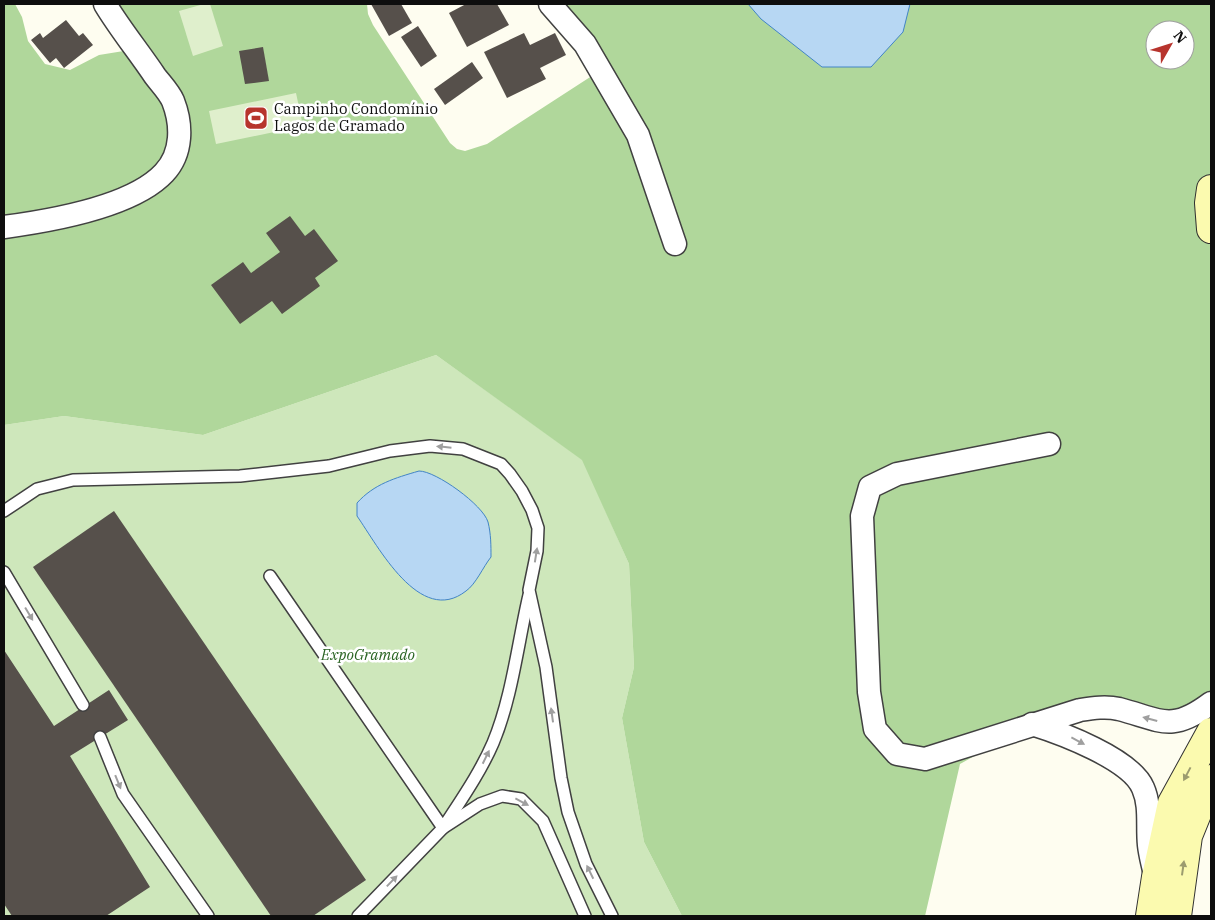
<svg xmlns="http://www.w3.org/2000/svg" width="1215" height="920" font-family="'IBM Plex Serif',serif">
  <rect width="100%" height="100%" fill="#fefdf0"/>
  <path fill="#cee7bb" d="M436,355L583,460L629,564L634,667L622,718L644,842L682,916H4V425L64,416L203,435Z"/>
  <path fill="#b0d79b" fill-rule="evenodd" d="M4,4H15L22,17L28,41L45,64L70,70L99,55L136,49L105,4H367L368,14L373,25L450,143L457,149L465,151L487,144L601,70L550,4H1211V703L1191,716L1117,709L1032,724L960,764L925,916H682L644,842L622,718L634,667L629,564L582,460L436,355L203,435L64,416L4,425ZM1155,30H1185V60H1155Z"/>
  <g fill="#dfefcc">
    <path d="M204,4H210L223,46L193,56L179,11Z"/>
    <path d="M296,93L303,126L216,144L209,111Z"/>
  </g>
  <g fill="#b7d7f3" stroke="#4284c6">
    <path d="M748,4H910L903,32L871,67H822L761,19Z"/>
    <path d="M419,471C436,471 483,505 488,522C491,534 491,546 491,557C483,567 476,584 466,591C420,627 378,546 357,516V503C374,484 395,478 419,471Z"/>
  </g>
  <g fill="#56504b">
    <path d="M371,4H401L412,23L389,36Z"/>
    <path d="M466,4H497L509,25L467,47L449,13Z"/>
    <path d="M66,20L79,36L83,33L93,45L64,68L56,58L50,63L31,40L40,33L43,38Z"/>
    <path d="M418,26L437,56L421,67L401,37Z"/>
    <path d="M524,33L530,45L555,33L566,55L540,68L546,79L507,98L484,52Z"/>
    <path d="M263,47L269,81L245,84L239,51Z"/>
    <path d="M472,62L483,78L445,105L434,89Z"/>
    <path d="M290,216L305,236L314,229L338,261L315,278L320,286L282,314L272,301L240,324L211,285L243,262L251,273L280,252L266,233Z"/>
    <path d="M114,511L366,880L313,916H271L33,567Z"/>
    <path d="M4,650L54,726L109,690L128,720L70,756L150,887L106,916H12L4,904Z"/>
  </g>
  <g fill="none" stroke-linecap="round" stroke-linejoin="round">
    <g stroke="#414141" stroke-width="14">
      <g id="lane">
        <path d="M4,511L37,489L73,480L240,476L329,466L390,451L430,446L463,449L501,464L510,474L522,491L532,510L538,528L537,551L529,590L546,667L561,778L568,812L586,864L612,916"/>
        <path d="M4,572L83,705"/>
        <path d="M270,576L443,828C461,800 480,773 493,743C512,698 518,642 529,595"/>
        <path d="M100,737L123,794L208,916"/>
        <path d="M358,916L443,828L480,804L502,796L521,799L543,821L585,916"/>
      </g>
    </g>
    <g stroke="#414141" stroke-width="25">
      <g id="street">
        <path d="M550,4L585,44L638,135L675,244"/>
        <path d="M4,227C49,221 132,207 164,173C183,153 182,124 173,101C169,92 161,84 155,76C139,52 120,29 105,4"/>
        <path d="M1049,444L897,474L870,487L862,516L869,692L875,729L897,754L925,759L1080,710C1093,708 1106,706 1119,709C1161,720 1171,733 1211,703"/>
        <path d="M1032,724C1061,733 1131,759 1143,788C1151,806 1147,826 1149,845C1150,855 1153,865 1155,875"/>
      </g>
    </g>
    <g stroke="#303030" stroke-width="30">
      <g id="secondary">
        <path d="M1211,189L1209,203L1211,229"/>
        <path d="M1150,916L1156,877L1172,803L1211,732"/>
        <path d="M1177,916L1188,836L1211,779"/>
      </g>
    </g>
    <use href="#lane" stroke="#fff" stroke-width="11"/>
    <use href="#street" stroke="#fff" stroke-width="22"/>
    <use href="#secondary" stroke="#fbfaaf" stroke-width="28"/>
  </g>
  <defs><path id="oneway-solid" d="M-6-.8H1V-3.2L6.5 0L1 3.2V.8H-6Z" transform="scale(1.25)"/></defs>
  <g fill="#9f9f9f">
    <use href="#oneway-solid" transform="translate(444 447) rotate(-174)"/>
    <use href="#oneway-solid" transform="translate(536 555) rotate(-81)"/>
    <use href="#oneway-solid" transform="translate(29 614) rotate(59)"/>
    <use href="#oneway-solid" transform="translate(552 715) rotate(-98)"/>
    <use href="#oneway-solid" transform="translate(1150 719) rotate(-165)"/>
    <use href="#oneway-solid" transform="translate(1078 741) rotate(28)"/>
    <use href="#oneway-solid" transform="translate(486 757) rotate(-64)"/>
    <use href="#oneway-solid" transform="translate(118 782) rotate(68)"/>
    <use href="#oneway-solid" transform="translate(522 802) rotate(28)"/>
    <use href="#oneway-solid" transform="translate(590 872) rotate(-116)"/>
    <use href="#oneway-solid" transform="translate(392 881) rotate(-46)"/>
  </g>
  <g fill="#9c9c6f">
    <use href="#oneway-solid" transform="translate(1187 774) rotate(118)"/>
    <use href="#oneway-solid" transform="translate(1183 868) rotate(-82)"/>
  </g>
  <defs>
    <g id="stadium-square" transform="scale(1.25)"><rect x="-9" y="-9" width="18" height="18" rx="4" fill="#b7342d" stroke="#fff"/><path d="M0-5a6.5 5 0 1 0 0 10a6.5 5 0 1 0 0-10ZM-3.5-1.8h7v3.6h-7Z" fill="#fff"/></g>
  </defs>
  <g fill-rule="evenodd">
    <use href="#stadium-square" x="256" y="118"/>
  </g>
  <g text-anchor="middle" stroke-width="5" stroke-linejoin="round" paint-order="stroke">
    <g font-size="15" fill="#0e0e0e" stroke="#fff" text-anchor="start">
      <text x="274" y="114">Campinho Condomínio<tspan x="274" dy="17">Lagos de Gramado</tspan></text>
    </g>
    <g font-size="15" font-style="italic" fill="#296322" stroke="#fff">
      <text x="368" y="660">ExpoGramado</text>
    </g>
  </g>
  <rect width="1215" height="920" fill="none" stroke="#0e0e0e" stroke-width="10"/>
  <g transform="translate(1170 45) rotate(51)"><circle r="24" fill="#ffffff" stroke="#9f9f9f"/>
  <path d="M0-4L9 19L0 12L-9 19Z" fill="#b7342d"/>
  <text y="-8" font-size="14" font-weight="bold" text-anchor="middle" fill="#0e0e0e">N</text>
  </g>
</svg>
